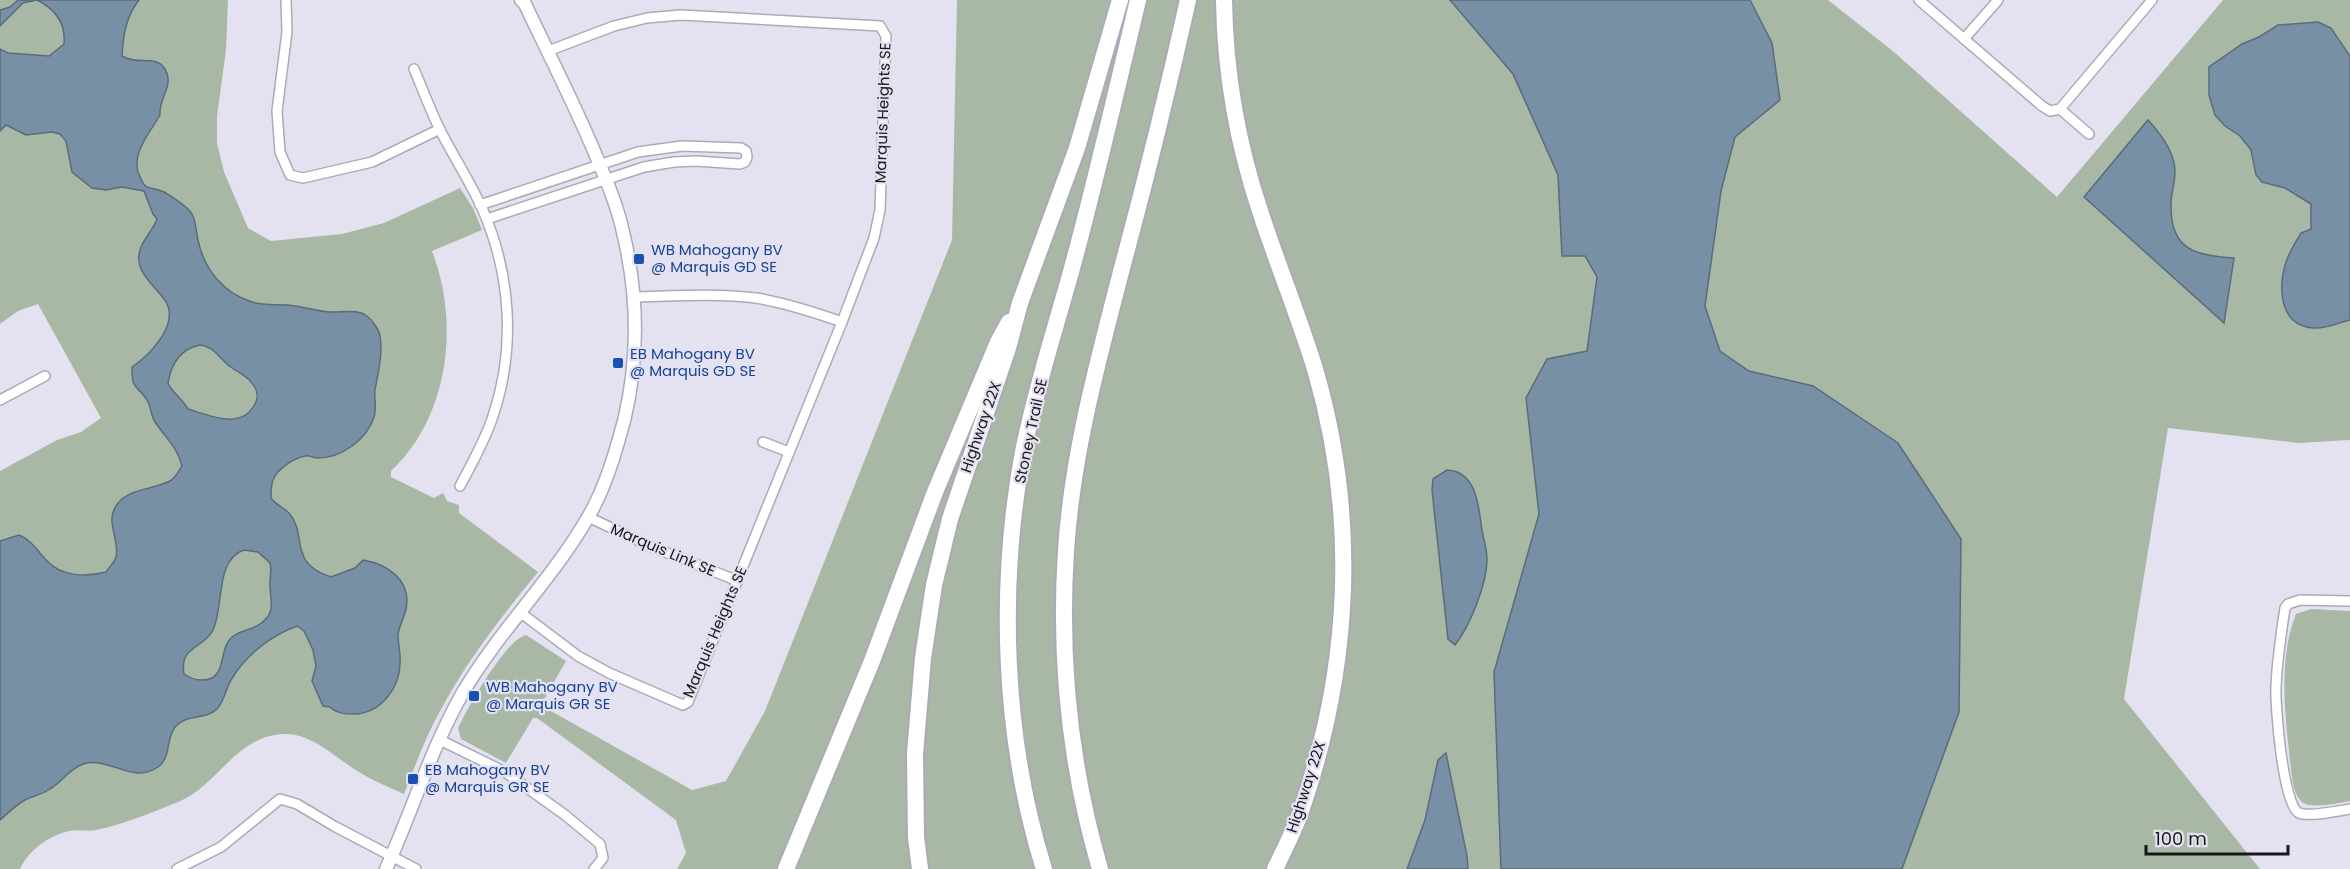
<svg xmlns="http://www.w3.org/2000/svg" width="2350" height="869" font-family="Poppins,sans-serif">
  <rect width="100%" height="100%" fill="#e4e2f0"/>
  <g fill="#a9b8a4">
    <path d="M0,0H228L226,50L217,116V143L224,172L248,228L271,241L342,234L384,223L460,188L473,208L482,230L432,251C460,323 449,417 391,471V477L434,498L443,493L447,501L459,505V513L538,572C501,617 466,662 439,713C425,738 415,767 404,794C389,787 373,781 359,772C335,758 313,733 283,734C234,737 218,786 178,802C153,812 122,825 96,830C87,832 77,829 69,831C48,836 29,850 20,869H0V471L57,440L81,432L101,418L38,304L18,311L0,324Z"/>
    <path d="M957,0H1828L1894,52L2057,197L2223,0H2350V440L2298,443L2168,428L2124,699L2260,869H677L686,853L676,820L537,718H533L506,763L461,739L458,728C468,707 505,640 526,635L566,661L542,703V706L692,790L726,781L765,711L952,240Z"/>
    <path d="M2311,609L2350,611V801C2338,803 2309,810 2301,801C2292,792 2292,773 2290,761C2285,714 2278,659 2296,614Z"/>
  </g>
  <g fill="#7790a5" stroke="#5a6c7c" stroke-width="1.5" fill-rule="evenodd">
    <path d="M18,0H139C126,16 123,36 122,56C138,66 156,54 165,69C175,85 158,99 160,115C151,131 132,152 138,172C146,193 147,185 164,192C171,196 188,207 192,214C196,221 196,232 198,240C204,269 223,293 252,302C264,306 276,304 288,305C302,306 315,311 329,312C341,313 358,308 368,317C373,321 379,330 380,336C383,354 378,373 375,390C374,399 377,409 374,417C367,439 342,458 318,458C314,458 309,455 305,456C294,458 277,469 273,480C271,485 271,492 271,498C276,505 283,507 289,513C308,534 287,563 331,577L355,568L363,560C387,564 412,580 406,609C404,618 399,626 398,635C398,644 401,654 400,663C400,687 382,712 356,714C347,714 337,714 330,707L323,706L312,681L316,666L313,650L304,631L297,626C270,636 246,655 231,680C226,689 224,701 217,709C206,720 186,714 176,726C165,738 172,757 158,767C132,785 110,756 83,764C69,769 62,782 50,789C43,794 33,796 25,800C16,805 8,813 0,820V541L19,535C33,541 37,551 47,561C62,577 86,577 106,572C109,567 115,562 116,557C120,540 105,522 116,506C127,488 153,490 170,481C175,478 179,471 182,466C178,448 165,437 155,422C151,416 151,407 147,400C136,383 132,392 132,367C150,355 182,322 164,299C156,288 140,275 139,261C137,244 152,233 157,219L153,214L144,191L122,187L106,190L92,188L72,172L66,141L60,134L52,132L26,135L6,125L0,131V49L8,53L49,56L64,44C66,23 55,9 37,0L23,3L0,26V10L10,7ZM200,345C214,347 217,355 226,363C234,371 245,374 252,383C257,389 259,397 255,404C241,431 209,415 188,409C183,399 173,394 168,383C171,365 180,349 200,345ZM244,550L258,552L270,563C272,570 270,575 270,582C269,599 278,612 260,624C251,631 239,630 231,638C218,650 228,681 201,680C194,680 190,678 184,674C179,645 204,649 213,630C224,608 215,559 244,550Z"/>
    <path d="M1450,0H1750L1772,43L1780,100L1735,137L1721,191L1705,306L1720,351L1749,371L1813,386L1898,443L1961,539L1959,712L1902,869H1501L1494,672L1539,514L1526,398L1547,359L1587,351L1597,277L1585,256H1562L1558,175L1513,74Z"/>
    <path d="M2318,22L2331,28L2350,56V320C2338,323 2326,329 2313,328C2279,325 2278,288 2286,262C2289,252 2296,242 2301,233L2311,229V204L2285,188L2262,182L2256,175L2251,150L2240,136L2225,126L2215,115L2209,95V67L2242,44L2259,37L2278,25Z"/>
    <path d="M2148,120C2161,134 2175,152 2175,172C2175,183 2171,193 2171,204C2170,249 2194,256 2234,258L2224,323L2084,197Z"/>
    <path d="M1447,470C1477,471 1479,508 1482,531C1484,540 1487,550 1487,559C1487,584 1470,626 1455,645L1448,639L1432,490L1433,479Z"/>
    <path d="M1446,753L1467,856L1468,869H1407L1425,820L1438,760Z"/>
  </g>
  <g fill="none" stroke-linecap="round" stroke-linejoin="round">
    <g stroke="#acaab8" stroke-width="12">
      <g id="minor">
        <path d="M286,0L287,32L277,111L280,152L290,175L303,178L372,162L440,129"/>
        <path d="M1919,0L2042,106L2050,111L2060,109L2152,0"/>
        <path d="M1964,39L1998,0"/>
        <path d="M414,69C423,90 431,112 441,132C454,157 470,182 482,208C511,274 516,348 493,416C485,441 472,463 460,486"/>
        <path d="M2060,109L2089,134"/>
        <path d="M480,205L638,152L682,146L741,148L746,151L747,157L745,162L740,164L696,161L674,162L644,167L487,219"/>
        <path d="M634,297C675,296 716,293 756,298C786,303 814,312 842,322"/>
        <path d="M0,400L45,376"/>
        <path d="M763,442L789,452"/>
        <path d="M588,517L650,546L738,581"/>
        <path d="M2350,601L2300,600L2288,604L2285,608C2281,634 2277,660 2276,687C2275,705 2283,806 2299,813C2310,817 2338,811 2350,809"/>
        <path d="M521,613L578,656L609,673L683,705L688,702L842,322L874,238L880,210L886,36L880,26L681,15L647,18L614,26L548,51"/>
        <path d="M440,740L505,772L565,815L600,844L603,858L594,869"/>
        <path d="M177,869L221,847L280,799L297,804L334,826L416,869"/>
      </g>
    </g>
    <g stroke="#acaab8" stroke-width="15">
      <path id="tertiary" d="M386,869C412,811 431,749 462,694C498,632 551,581 587,519C605,489 615,454 624,421C639,359 638,294 623,232C617,204 605,177 594,151C573,101 548,53 525,4L521,0"/>
    </g>
    <g stroke="#acaab8" stroke-width="20">
      <g id="motorway">
        <path d="M1224,0C1225,72 1238,146 1261,214C1278,266 1299,317 1315,369C1358,516 1351,666 1301,811C1294,831 1284,850 1275,869"/>
        <path d="M786,869L872,661L935,492L998,342L1009,322"/>
        <path d="M920,869L916,837L915,754L923,658L934,585L950,519L1008,348L1020,303L1077,148L1120,0"/>
        <path d="M1044,869C1003,738 998,587 1023,452C1037,381 1061,312 1079,242C1100,162 1119,81 1138,0"/>
        <path d="M1100,869C1070,766 1059,658 1066,551C1072,455 1098,361 1122,268C1146,179 1168,90 1188,0"/>
      </g>
    </g>
    <use href="#minor" stroke="#fff" stroke-width="9"/>
    <use href="#tertiary" stroke="#fff" stroke-width="12"/>
    <use href="#motorway" stroke="#fff" stroke-width="16"/>
  </g>
  <g fill="#1a4fb4" stroke="#e4e2f0" stroke-width="2">
    <rect x="633" y="253" width="12" height="12" rx="3"/>
    <rect x="612" y="357" width="12" height="12" rx="3"/>
    <rect x="468" y="690" width="12" height="12" rx="3"/>
    <rect x="407" y="773" width="12" height="12" rx="3"/>
  </g>
  <g text-anchor="middle" stroke-width="4.5" stroke-linejoin="round" paint-order="stroke">
    <g font-size="15" fill="#17171c" stroke="#e4e2f0">
      <text transform="translate(883 113) rotate(-88)" y="5">Marquis Heights SE</text>
      <text transform="translate(981 427) rotate(-71)" y="5">Highway 22X</text>
      <text transform="translate(1031 431) rotate(-78)" y="5">Stoney Trail SE</text>
      <text transform="translate(663 550) rotate(23)" y="5">Marquis Link SE</text>
      <text transform="translate(715 632) rotate(-67)" y="5">Marquis Heights SE</text>
      <text transform="translate(1306 787) rotate(-72)" y="5">Highway 22X</text>
    </g>
    <g font-size="15" fill="#164399" stroke="#e4e2f0" text-anchor="start">
      <text x="651" y="255">WB Mahogany BV<tspan x="651" dy="17">@ Marquis GD SE</tspan></text>
      <text x="630" y="359">EB Mahogany BV<tspan x="630" dy="17">@ Marquis GD SE</tspan></text>
      <text x="486" y="692">WB Mahogany BV<tspan x="486" dy="17">@ Marquis GR SE</tspan></text>
      <text x="425" y="775">EB Mahogany BV<tspan x="425" dy="17">@ Marquis GR SE</tspan></text>
    </g>
  </g>
  <path d="M2146 845v9h142v-9" fill="none" stroke="#17171c" stroke-width="3"/>
  <text x="2155" y="845" font-size="18" fill="#17171c" stroke="#e4e2f0" stroke-width="4.5" paint-order="stroke">100 m</text>
</svg>
